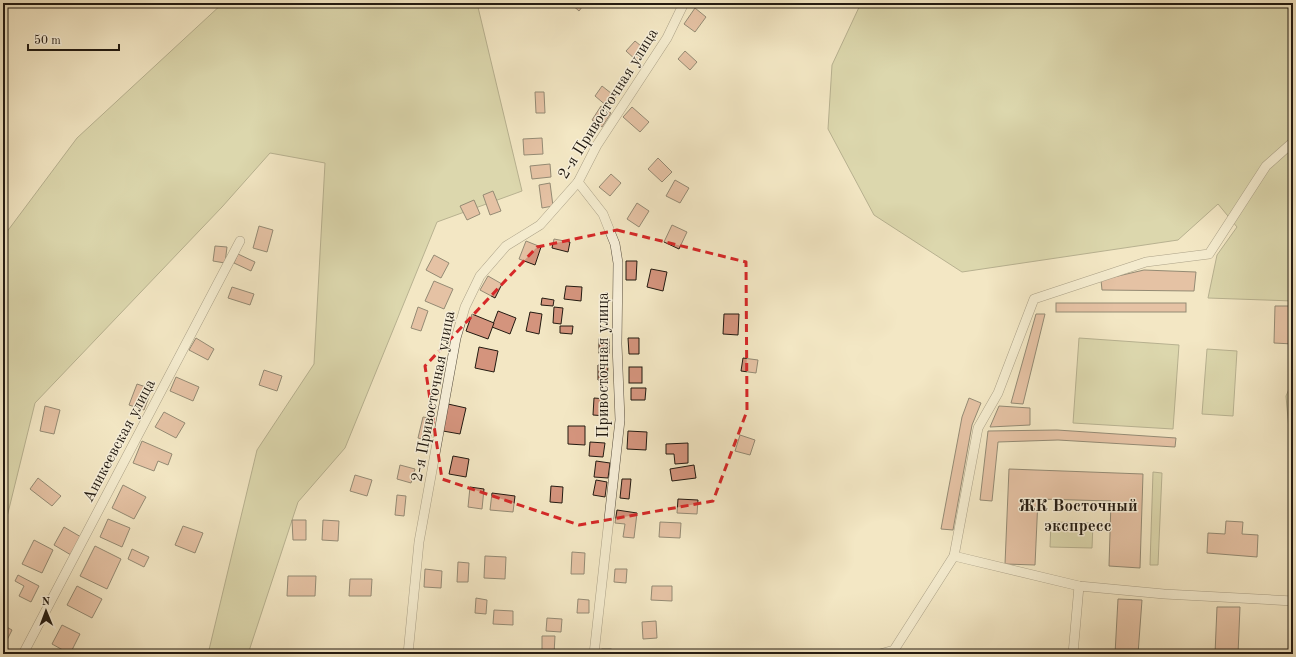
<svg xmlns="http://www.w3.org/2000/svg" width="1296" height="657" font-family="'Old Standard TT',serif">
  <rect width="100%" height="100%" fill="#f3e7c4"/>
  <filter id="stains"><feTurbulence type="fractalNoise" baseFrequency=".005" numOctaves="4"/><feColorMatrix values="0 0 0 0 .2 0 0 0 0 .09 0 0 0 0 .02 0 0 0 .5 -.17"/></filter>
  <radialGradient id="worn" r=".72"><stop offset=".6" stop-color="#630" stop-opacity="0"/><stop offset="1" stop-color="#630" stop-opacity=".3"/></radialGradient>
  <g fill="#c0c490" stroke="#716f50">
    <path d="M223,3H477L522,191L437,222L345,448L298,502L248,654H208L257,450L314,364L325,163L270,153L222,207L35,403L6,521L3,526V237L77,138Z"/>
    <path d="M861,3H1293V301L1208,298L1217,255L1237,227L1218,204L1178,240L962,272L874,215L828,129L832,65Z"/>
    <path d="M1079,338L1179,345L1173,429L1073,423Z"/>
    <path d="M1207,349L1237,351L1233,416L1202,414Z"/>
    <path d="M1293,380V475L1286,396Z"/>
    <path d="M1153,472L1162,473L1158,565H1150Z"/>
    <path d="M1051,522L1093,523L1092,548L1050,547Z"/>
  </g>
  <g fill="#d4947d" stroke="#221a11">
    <path d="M570,3H585L579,11Z"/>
    <path d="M695,8L706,17L695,32L684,24Z"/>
    <path d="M635,41L647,51L637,61L626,51Z"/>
    <path d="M685,51L697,62L690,70L678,59Z"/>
    <path d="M602,86L616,97L608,107L595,96Z"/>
    <path d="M535,92H544L545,113H536Z"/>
    <path d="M601,106L611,113L602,127L592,120Z"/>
    <path d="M632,107L649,122L640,132L623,117Z"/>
    <path d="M542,138L543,154L524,155L523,139Z"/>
    <path d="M658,158L672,172L662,182L648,169Z"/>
    <path d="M550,164L551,177L532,179L530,166Z"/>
    <path d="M611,174L621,183L610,196L599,187Z"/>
    <path d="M675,180L689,188L680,203L666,196Z"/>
    <path d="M550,183L553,206L542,208L539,185Z"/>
    <path d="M493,191L501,211L490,215L483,195Z"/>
    <path d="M474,200L480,214L467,220L460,206Z"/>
    <path d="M637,203L649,211L639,227L627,219Z"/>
    <path d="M672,225L687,232L679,249L664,242Z"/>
    <path d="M259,226L273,230L267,252L253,248Z"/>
    <path d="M554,239L570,242L568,252L552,248Z"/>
    <path d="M526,241L541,247L535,265L519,259Z"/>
    <path d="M215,246L227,247L225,263L213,261Z"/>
    <path d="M238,254L255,262L251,271L234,263Z"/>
    <path d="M434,255L449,263L441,278L426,270Z"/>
    <path d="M626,261H637L636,280H626Z"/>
    <path d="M651,269L667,272L663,291L647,287Z"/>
    <path d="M1144,270L1196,272L1194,291L1102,290L1101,280Z"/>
    <path d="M488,276L502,284L495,298L480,290Z"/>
    <path d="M434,281L453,289L444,309L425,301Z"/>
    <path d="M566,286L582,287L581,301L564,299Z"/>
    <path d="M232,287L254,294L250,305L228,298Z"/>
    <path d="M542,298L554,300L553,306L541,305Z"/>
    <rect x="1056" y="303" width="130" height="9"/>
    <path d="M1275,306H1293V344L1274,343Z"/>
    <path d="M418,307L428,311L421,331L411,328Z"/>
    <path d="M554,307L563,308L561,324L553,323Z"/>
    <path d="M498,311L516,318L510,334L492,327Z"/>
    <path d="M530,312L542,314L539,334L526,331Z"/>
    <path d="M472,314L494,323L488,339L466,331Z"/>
    <path d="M724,314H739L738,335L723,334Z"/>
    <path d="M1036,314H1045L1023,404L1011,403Z"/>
    <path d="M560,326H573L572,334L560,333Z"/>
    <path d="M196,338L214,349L208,360L189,350Z"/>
    <path d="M628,338H639V354H629Z"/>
    <rect x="599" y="339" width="10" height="14"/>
    <path d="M479,347L498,351L494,372L475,368Z"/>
    <path d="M743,358L758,360L756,373L741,371Z"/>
    <path d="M598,365H608L607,380H598Z"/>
    <rect x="629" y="367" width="13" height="16"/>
    <path d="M264,370L282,376L277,391L259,385Z"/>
    <path d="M176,377L199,387L193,401L170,391Z"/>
    <path d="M137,384L152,389L144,410L129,405Z"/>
    <path d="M631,388H646L645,400H631Z"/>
    <path d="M594,398L607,399L606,416L593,415Z"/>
    <path d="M969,398L981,403L972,425L953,530L941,529L962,417Z"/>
    <path d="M448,404L466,408L460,434L443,431Z"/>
    <path d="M45,406L60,410L54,434L40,431Z"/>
    <path d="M999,406L1030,408V425L990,427Z"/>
    <path d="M164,412L185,423L176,438L155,427Z"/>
    <path d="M423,417L434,419L430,441L418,438Z"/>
    <path d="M568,426H585V445L568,444Z"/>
    <path d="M1057,430L1176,438L1175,447L1058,440L998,442L992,501L980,500L988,431Z"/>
    <path d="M628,431L647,432L646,450L627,449Z"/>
    <path d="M740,435L755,440L750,455L735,451Z"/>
    <path d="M142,441L172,454L168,465L158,461L154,471L133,463Z"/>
    <path d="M590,442L605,443L603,457L589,456Z"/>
    <path d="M688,443V463L675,464L674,454H666V444Z"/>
    <path d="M453,456L469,459L466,477L449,474Z"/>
    <path d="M596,461L610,463L608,478L594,477Z"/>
    <path d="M400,465L415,469L411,483L397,479Z"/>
    <path d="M694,465L696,478L672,481L670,469Z"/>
    <path d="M1009,469L1143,474L1140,568L1109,566L1111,501L1038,499L1035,565L1005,564Z"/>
    <path d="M355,475L372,480L367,496L350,491Z"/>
    <path d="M38,478L61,496L52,506L30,489Z"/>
    <path d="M622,479H631L629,499L620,498Z"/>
    <path d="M596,480L607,482L605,497L593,495Z"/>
    <path d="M123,485L146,497L134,519L112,508Z"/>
    <path d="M551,486L563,487L562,503L550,502Z"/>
    <path d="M470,487L484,489L482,509L468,507Z"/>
    <path d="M492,493L515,496L513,512L490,510Z"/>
    <path d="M397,495L406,496L404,516L395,515Z"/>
    <path d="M678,499L698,500L697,514L677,513Z"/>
    <path d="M617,510L637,513L634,538L623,537L625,524L615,523Z"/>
    <path d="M108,519L130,528L122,547L100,537Z"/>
    <path d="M292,520H306V540H293Z"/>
    <path d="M323,520L339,521L338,541L322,540Z"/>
    <path d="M1226,521L1243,522L1242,534L1258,535L1257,557L1207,553L1208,533L1225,534Z"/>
    <path d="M660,522L681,523L680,538L659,537Z"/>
    <path d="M183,526L203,533L195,553L175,545Z"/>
    <path d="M64,527L81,537L71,555L54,545Z"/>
    <path d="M34,540L53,550L42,573L22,564Z"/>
    <path d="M95,546L121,559L107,589L80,576Z"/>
    <path d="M132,549L149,557L144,567L128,559Z"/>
    <path d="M572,552L585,553L584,574H571Z"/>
    <path d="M485,556L506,557L505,579L484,578Z"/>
    <path d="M458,562L469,563L468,582H457Z"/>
    <path d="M425,569L442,571L441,588L424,587Z"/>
    <path d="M615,569H627L626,583L614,582Z"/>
    <path d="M18,575L39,586L31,602L19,596L24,586L15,581Z"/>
    <path d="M288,576H316L315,596H287Z"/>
    <path d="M350,579H372L371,596H349Z"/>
    <path d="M77,586L102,599L92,618L67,605Z"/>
    <path d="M652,586H672V601L651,600Z"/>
    <path d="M476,598L487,600L486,614L475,613Z"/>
    <path d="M578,599L589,600V613H577Z"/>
    <path d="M1118,599L1142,600L1138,654H1115Z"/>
    <path d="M1217,607H1240L1238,654H1215Z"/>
    <path d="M494,610L513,611V625L493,624Z"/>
    <path d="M547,618L562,619L561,632L546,631Z"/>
    <path d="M656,621L657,638L643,639L642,622Z"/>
    <path d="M3,625L12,630L7,640L3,638Z"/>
    <path d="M62,625L80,634L70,654L52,644Z"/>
    <path d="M542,636H555L554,654H542Z"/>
    <rect x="602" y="649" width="9" height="5"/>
  </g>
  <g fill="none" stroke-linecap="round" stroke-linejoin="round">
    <g stroke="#564d3e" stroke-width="10">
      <g id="minor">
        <path d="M578,182L603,214L615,244L618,263L617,344L620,420L594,654"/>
        <path d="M954,556L1079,586L1164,594L1293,601"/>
        <path d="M23,654L240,241"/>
        <path d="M408,654L419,542L456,338L465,307L480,276L506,246L540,225L578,182L597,145L667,38L684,3"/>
        <path d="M880,654L894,650L954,556L978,428L998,393L1034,299L1146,262L1209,254L1266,166L1293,142"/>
        <path d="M1073,654L1079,586"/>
      </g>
    </g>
    <use href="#minor" stroke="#f7efd9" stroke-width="9"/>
  </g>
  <path d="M0 0H1296V657H0ZM617,230L746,262L747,411L713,501L579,525L442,479L425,366L537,247Z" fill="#f3e7c4" fill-opacity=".55" fill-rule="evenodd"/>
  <path fill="none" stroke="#d62828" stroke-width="3" stroke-dasharray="8 5" stroke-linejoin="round" d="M617,230L746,262L747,411L713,501L579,525L442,479L425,366L537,247Z"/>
  <g text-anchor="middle" stroke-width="3" stroke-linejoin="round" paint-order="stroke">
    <g font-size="16" fill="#221a11" stroke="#f7efd9">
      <text transform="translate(607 103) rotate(-58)" y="6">2-я Привосточная улица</text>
      <text transform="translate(602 365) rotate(-90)" y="6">Привосточная улица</text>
      <text transform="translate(432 396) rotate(-79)" y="6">2-я Привосточная улица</text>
      <text transform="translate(118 440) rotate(-62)" y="6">Аникеевская улица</text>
    </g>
    <g font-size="17" font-weight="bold" fill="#221a11" stroke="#f7efd9">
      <text x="1078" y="511">ЖК Восточный<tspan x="1078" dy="20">экспресс</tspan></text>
    </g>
  </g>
  <rect width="1296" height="657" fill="none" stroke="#f3e7c4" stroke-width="16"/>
  <rect x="4" y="4" width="1288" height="649" fill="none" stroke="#221a11" stroke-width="2"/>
  <rect x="8" y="8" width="1280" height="641" fill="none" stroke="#221a11"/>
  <g transform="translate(46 611) rotate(359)" stroke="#f7efd9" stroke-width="3" paint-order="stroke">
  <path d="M0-3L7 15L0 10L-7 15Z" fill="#221a11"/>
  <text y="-6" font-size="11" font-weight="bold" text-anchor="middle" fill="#221a11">N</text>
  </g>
  <path d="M28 44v6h91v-6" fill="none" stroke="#221a11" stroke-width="2"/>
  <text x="34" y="44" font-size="12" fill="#221a11" stroke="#f7efd9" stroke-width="3" paint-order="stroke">50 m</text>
  <rect width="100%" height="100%" filter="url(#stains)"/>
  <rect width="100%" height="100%" fill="url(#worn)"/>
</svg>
